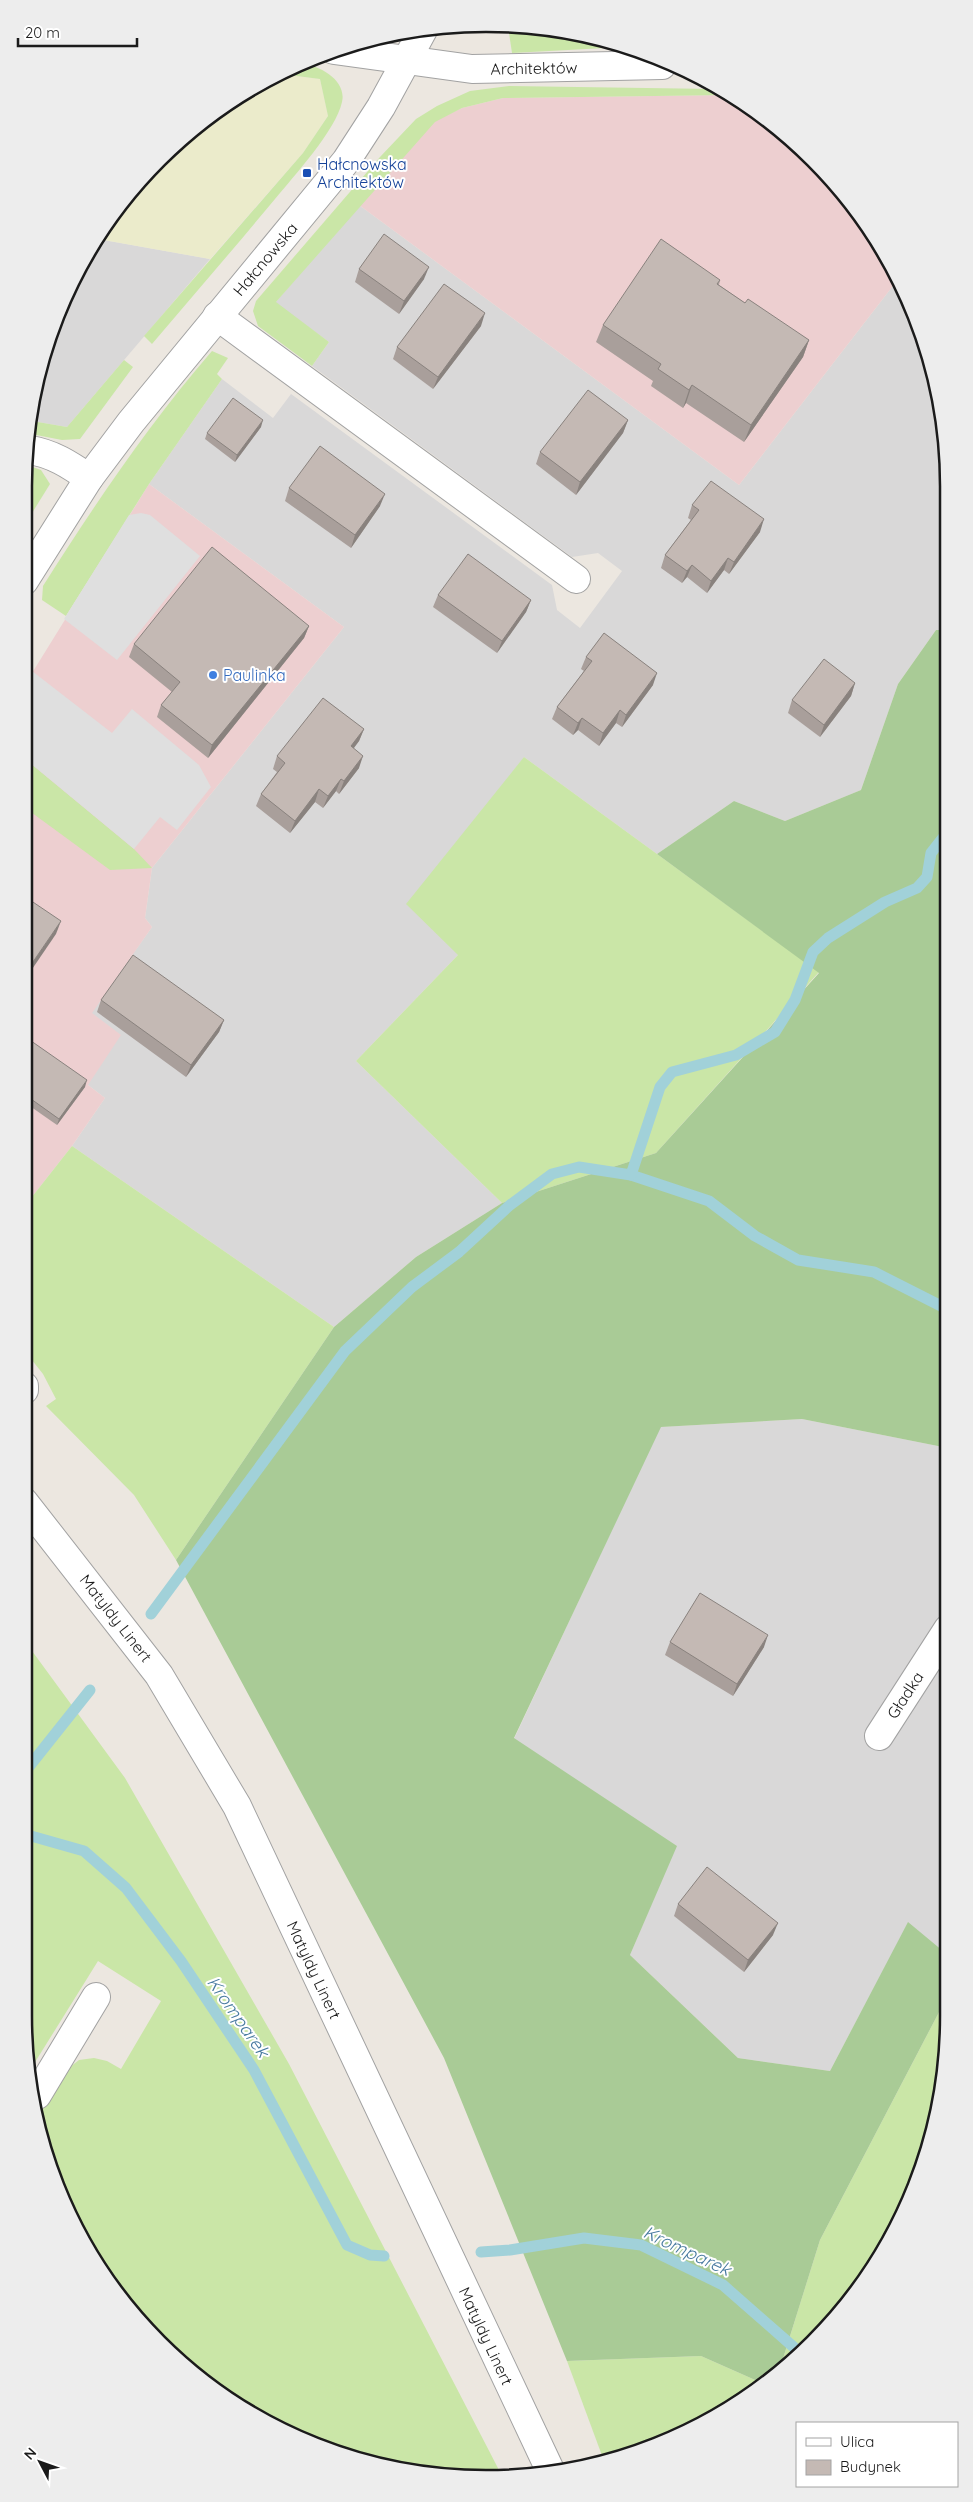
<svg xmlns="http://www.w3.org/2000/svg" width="973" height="2502" font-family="Quicksand,sans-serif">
  <rect width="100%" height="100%" fill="#ece7e0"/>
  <g fill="#d9d8d8">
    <path d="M517,25L560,32L497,33L490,26Z"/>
    <path d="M359,205L739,485L899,278L945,426L946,630H936L898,684L861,790L785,821L734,801L657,854L524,757L458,955L356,1061L502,1203L416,1257L334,1327L72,1146L105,1098L88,1085L91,1013L152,927L145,918L152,868L344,627L149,484L222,379L273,418L291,394L552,585L557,610L580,628L622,571L598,553L572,557L312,366L329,342L275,303Z"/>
    <path d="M98,239L210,259L67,427L32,421L40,366L72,282Z"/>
    <path d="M802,1419L948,1448L949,1956L908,1923L830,2071L738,2058L630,1955L676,1846L514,1739L660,1427Z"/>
  </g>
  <g fill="#edcfd0">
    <path d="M729,95L743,102L835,182L899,278L739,485L359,205L435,121L462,108L503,98Z"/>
    <path d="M149,484L344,627L152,868L145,918L152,927L92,1013L121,1035L88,1085L105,1098L72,1146L24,1207V686Z"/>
  </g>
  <path fill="#ebebcb" d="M281,74L320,79L328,116L303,153L210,259L98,239L120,205L182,138L255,86Z"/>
  <g fill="#cae6a7">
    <path d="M560,32L607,40L624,47L512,53L509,33Z"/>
    <path d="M303,64C321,66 347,81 342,102C336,130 294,176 275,199C235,247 193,296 152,344L144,336L303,153L328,116L320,79L281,74Z"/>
    <path d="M509,86L715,89L729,95L503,98L462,108L435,122L276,302L329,342L312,366L258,326L253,311L256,301L380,157L416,119L437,106L470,91Z"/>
    <path d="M212,351L228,358L217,374L222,379L149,484L66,616L42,600L43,586C95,504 148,425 212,351Z"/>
    <path d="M124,360L133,367L80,439L62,440L31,434L32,421L67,427Z"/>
    <path d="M27,465L41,470L50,484L24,526V487Z"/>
    <path d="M524,757L819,972L656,1153L502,1203L356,1061L458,955L406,904Z"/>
    <path d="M24,758L134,849L152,868L110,870L24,807Z"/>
    <path d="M72,1146L334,1327L176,1560L134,1495L46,1406L56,1399L43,1374L24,1350V1207Z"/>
    <path d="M24,1640L125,1778L289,2064L500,2472L426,2474L338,2454L255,2416L138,2320L86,2247L48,2165L40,2114L65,2071L79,2060L94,2058L107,2061L121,2069L161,2001L98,1961L32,2067L24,2015Z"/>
    <path d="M949,1993V2016L933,2136L901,2220L854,2297L781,2365L820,2240Z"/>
    <path d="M701,2356L762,2383L743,2400L664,2443L604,2461L567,2361Z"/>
  </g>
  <path fill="#a9cb96" d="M936,630H946L948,1448L802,1419L661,1427L514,1738L677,1846L630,1955L738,2058L830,2071L908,1922L949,1956V1993L820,2240L781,2365L762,2383L701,2356L567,2361L444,2058L176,1560L334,1327L416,1257L502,1203L656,1153L819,973L657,854L734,801L785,821L861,790L898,684Z"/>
  <g fill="#dfdfdf">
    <path d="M141,513L150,515L200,556L117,660L64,619L129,515Z"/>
    <path d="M32,671L112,733L132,709L199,765L211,787L177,830L160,817L134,849L24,758V686Z"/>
  </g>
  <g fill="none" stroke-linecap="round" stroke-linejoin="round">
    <g stroke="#a1d1d9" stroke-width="11">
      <path d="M631,1175L709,1201L755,1236L798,1260L874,1272L947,1309"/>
      <path d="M151,1614L345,1351L412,1287L459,1252L510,1205L552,1174L579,1167L631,1175L660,1087L672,1072L736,1055L775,1032L795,1000L813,952L828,938L885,902L917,888L927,877L931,853L946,834"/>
      <path d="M24,1773L90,1690"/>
      <path d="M24,1834L84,1851L126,1888L181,1961L254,2070L347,2245L370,2255L384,2256"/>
      <path d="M481,2252L510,2250L584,2238L641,2245L723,2285L797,2350"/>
    </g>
    <g stroke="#a2a2a2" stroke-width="30">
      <g id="minor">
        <path d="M334,50L472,69L662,65"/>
        <path d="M217,316L576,579"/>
        <path d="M29,450C52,453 70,465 89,478"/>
        <path d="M24,581L89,478L131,422L346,161L381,107L424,28"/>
        <path d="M24,1386V1390"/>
        <path d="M24,1502L159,1675L237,1806L550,2470"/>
        <path d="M879,1736L948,1629"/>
        <path d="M37,2095L96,1997"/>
      </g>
    </g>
    <use href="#minor" stroke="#fff" stroke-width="28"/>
  </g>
  <g fill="#a99f9b">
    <path d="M359,269L424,279L399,314L355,282Z"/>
    <path d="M720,280L719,285L745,303L809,340L803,357L744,442L686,403L683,408L651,386L653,381L596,342L603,325Z"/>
    <path d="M481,326L433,389L393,359L397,347Z"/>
    <path d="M628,420L623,433L576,495L536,464L540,452Z"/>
    <path d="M261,427L235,462L205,439L207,433Z"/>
    <path d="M289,488L380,506L351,548L285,501Z"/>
    <path d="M692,505L760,532L729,574L724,570L707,593L687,577L682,583L661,568L665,555L691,520L688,518Z"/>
    <path d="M438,595L531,600L526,612L497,653L433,607Z"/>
    <path d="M309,626L304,638L208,758L157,717L161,705L172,692L129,657L134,644Z"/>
    <path d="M586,657L653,685L622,727L616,723L599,746L578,730L573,735L552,719L557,707L584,671L581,669Z"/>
    <path d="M855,683L851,696L820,737L788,713L792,700Z"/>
    <path d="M364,729L359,741L354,748L359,768L339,794L336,791L323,808L315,802L290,833L256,806L261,794L277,772L273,769L277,756Z"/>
    <path d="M101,1000L224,1020L219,1032L186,1077L97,1012Z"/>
    <path d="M24,1036L85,1087L57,1125L24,1102Z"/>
    <path d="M670,1642L764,1647L733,1696L665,1655Z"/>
    <path d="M949,1775V1784L946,1782Z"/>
    <path d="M678,1904L773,1935L744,1972L674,1916Z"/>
  </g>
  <g fill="#89827e">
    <path d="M429,267L424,279L399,314L404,301Z"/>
    <path d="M485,313L481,326L433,389L438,377Z"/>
    <path d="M809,340L803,357L744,442L751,425Z"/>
    <path d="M692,385L686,403L683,408L689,390Z"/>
    <path d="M263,420L261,427L235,462L237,455Z"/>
    <path d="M628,420L623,433L576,495L580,482Z"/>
    <path d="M385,494L380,506L351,548L355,535Z"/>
    <path d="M764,519L760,532L729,574L734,562Z"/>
    <path d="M728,558L724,570L707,593L711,581Z"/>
    <path d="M692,565L687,577L682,583L687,571Z"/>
    <path d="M531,600L526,612L497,653L502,641Z"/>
    <path d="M309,626L304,638L208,758L212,745Z"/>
    <path d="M657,673L653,685L622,727L626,715Z"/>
    <path d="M855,683L851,696L820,737L824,725Z"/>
    <path d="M620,710L616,723L599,746L603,733Z"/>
    <path d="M582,718L578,730L573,735L578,723Z"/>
    <path d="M364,729L359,741L346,758L351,746Z"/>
    <path d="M363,756L359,768L339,794L344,781Z"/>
    <path d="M341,779L336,791L323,808L328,796Z"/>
    <path d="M319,789L315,802L290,833L295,821Z"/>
    <path d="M61,921L56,934L24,981V975Z"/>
    <path d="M224,1020L219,1032L186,1077L191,1065Z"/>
    <path d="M87,1080L85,1087L57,1125L59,1119Z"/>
    <path d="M768,1635L764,1647L733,1696L737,1684Z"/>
    <path d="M778,1923L773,1935L744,1972L748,1960Z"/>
  </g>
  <g fill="#c4b9b4" stroke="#89827e">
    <path d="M384,234L429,267L404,301L359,269Z"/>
    <path d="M661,239L720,280L717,284L745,303L748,299L809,340L751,425L692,385L689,390L658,369L661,364L603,325Z"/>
    <path d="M444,284L485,313L438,377L397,347Z"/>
    <path d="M588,390L628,420L580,482L540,452Z"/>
    <path d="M233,398L263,420L237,455L207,433Z"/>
    <path d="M320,446L385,494L355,535L289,488Z"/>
    <path d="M711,481L764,519L734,562L728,558L711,581L692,565L687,571L665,555L699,510L692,505Z"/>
    <path d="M212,547L309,626L212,745L161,705L180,682L134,644Z"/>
    <path d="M468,554L531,600L502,641L438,595Z"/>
    <path d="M604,633L657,673L626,715L620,710L603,733L582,718L578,723L557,707L592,661L586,657Z"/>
    <path d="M824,659L855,683L824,725L792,700Z"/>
    <path d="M323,698L364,729L351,746L363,756L344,781L341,779L328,796L319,789L295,821L261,794L285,763L277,756Z"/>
    <path d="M24,896L61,921L24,975Z"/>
    <path d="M133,955L224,1020L191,1065L101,1000Z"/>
    <path d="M24,1036L87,1080L59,1119L24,1094Z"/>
    <path d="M700,1593L768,1635L737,1684L670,1642Z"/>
    <path d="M707,1867L778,1923L748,1960L678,1904Z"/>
  </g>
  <rect fill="#1a4fb4" stroke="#fff" stroke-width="2" x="302" y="168" width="10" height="10" rx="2.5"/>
  <circle fill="#3f7fe0" stroke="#fff" stroke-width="2" cx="213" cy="675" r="5"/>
  <g text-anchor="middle" stroke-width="4" stroke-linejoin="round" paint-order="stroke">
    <g font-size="16" fill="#1b1b1b" stroke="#fff">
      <text transform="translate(534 68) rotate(-1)" y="6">Architektów</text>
      <text transform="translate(265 259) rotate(-50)" y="6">Hałcnowska</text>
      <text transform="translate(116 1618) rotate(52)" y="6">Matyldy Linert</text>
      <text transform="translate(905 1695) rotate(-57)" y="6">Gładka</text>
      <text transform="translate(314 1970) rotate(65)" y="6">Matyldy Linert</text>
      <text transform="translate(486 2336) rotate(65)" y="6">Matyldy Linert</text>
    </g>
    <g font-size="16" fill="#164399" stroke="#fff" text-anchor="start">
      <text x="317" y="170">Hałcnowska<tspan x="317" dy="18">Architektów</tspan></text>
    </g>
    <g font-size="16" fill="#366cbe" stroke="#fff" text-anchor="start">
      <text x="223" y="681">Paulinka</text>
    </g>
    <g font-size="18" font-style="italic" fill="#487aa0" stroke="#fff">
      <text transform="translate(238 2017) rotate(55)" y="6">Kromparek</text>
      <text transform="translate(687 2251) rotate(25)" y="6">Kromparek</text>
    </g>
  </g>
  <path d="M0 0H973V2502H0ZM486 32H486A454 454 0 0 1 940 486V2016A454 454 0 0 1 486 2470H486A454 454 0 0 1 32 2016V486A454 454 0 0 1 486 32Z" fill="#ededed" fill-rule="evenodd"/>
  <path fill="none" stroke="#1b1b1b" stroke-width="2.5" d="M486 32H486A454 454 0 0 1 940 486V2016A454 454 0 0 1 486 2470H486A454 454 0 0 1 32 2016V486A454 454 0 0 1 486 32Z"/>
  <rect x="796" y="2422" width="162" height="65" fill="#ffffff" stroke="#a4a4a4"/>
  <rect x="806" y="2438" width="25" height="8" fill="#ffffff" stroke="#a4a4a4"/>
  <text x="840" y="2447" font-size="15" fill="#1b1b1b">Ulica</text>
  <rect x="806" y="2460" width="25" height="15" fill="#c4b9b4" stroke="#a4a4a4"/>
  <text x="840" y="2472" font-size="15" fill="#1b1b1b">Budynek</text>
  <g transform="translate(40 2462) rotate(311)" stroke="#ffffff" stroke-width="4" paint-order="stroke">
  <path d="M0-4L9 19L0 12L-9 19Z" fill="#1b1b1b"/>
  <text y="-8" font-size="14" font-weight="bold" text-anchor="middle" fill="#1b1b1b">N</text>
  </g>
  <path d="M18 38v8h119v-8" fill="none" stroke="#1b1b1b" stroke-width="2.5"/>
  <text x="25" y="38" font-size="15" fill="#1b1b1b" stroke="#ffffff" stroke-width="4" paint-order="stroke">20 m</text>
</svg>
